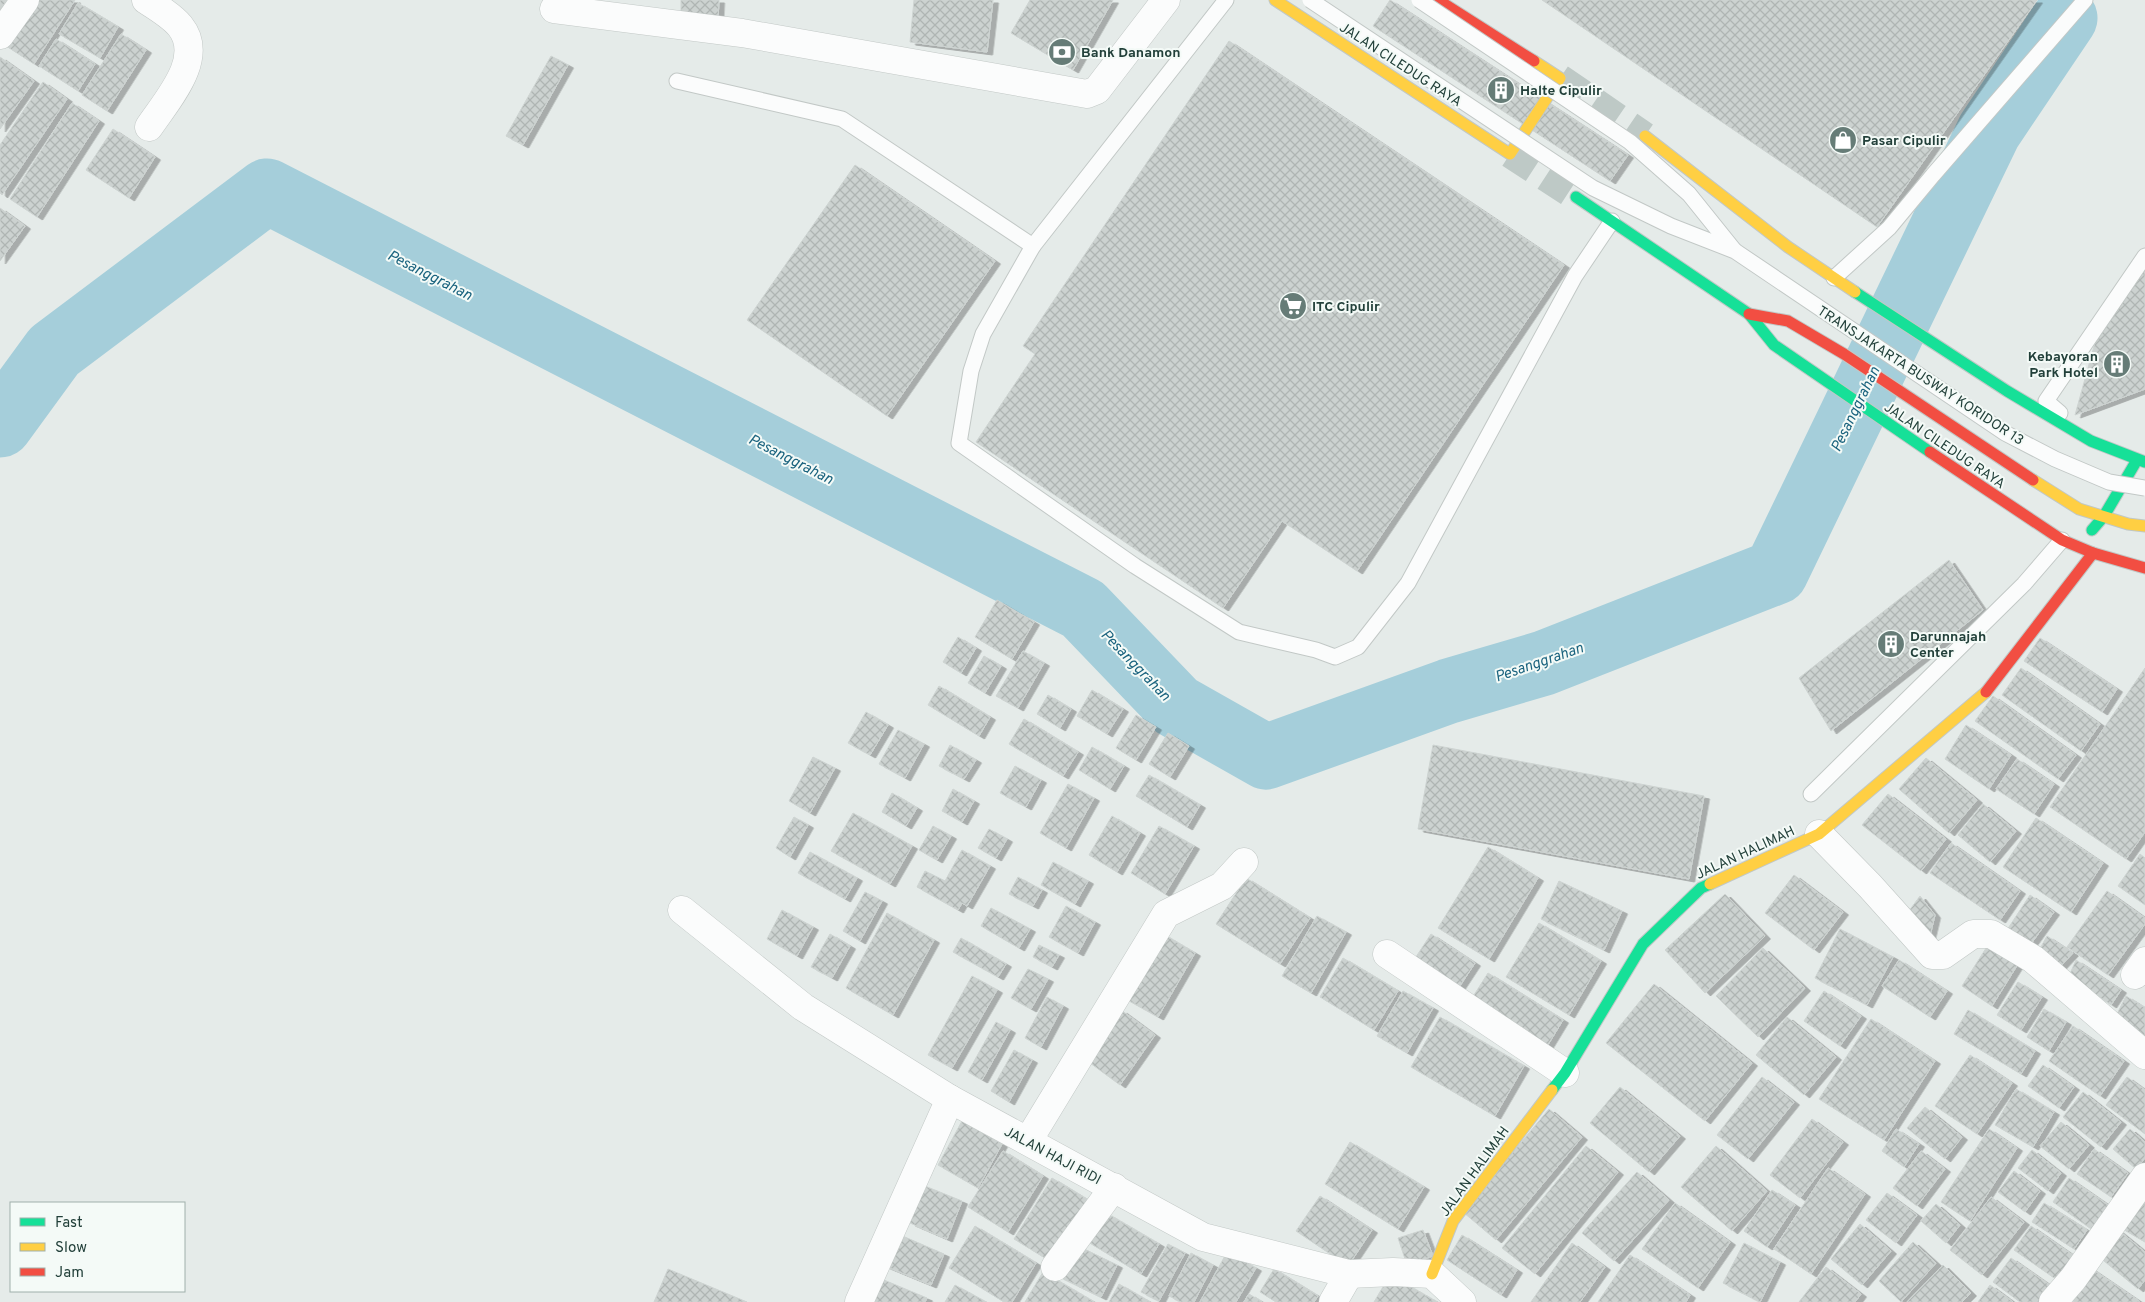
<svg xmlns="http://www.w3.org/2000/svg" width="2145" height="1302" font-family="Overpass,sans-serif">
  <defs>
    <pattern id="building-cross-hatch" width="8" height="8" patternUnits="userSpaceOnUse" patternTransform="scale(1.25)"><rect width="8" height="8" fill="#ccd2d0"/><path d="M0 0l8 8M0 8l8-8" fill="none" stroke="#afb5b3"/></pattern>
    <filter id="shadow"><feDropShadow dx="5.5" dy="3" stdDeviation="0" flood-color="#0004"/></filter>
  </defs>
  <rect width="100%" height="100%" fill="#e5ebe9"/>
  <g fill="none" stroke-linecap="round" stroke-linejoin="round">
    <path stroke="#a5ceda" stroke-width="65" d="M0,425L54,351L267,191L1083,609L1176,706L1266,757L1449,691L1544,663L1776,572L1989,131L2065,18"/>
  </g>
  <g fill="url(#building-cross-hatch)" stroke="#ced4d2" filter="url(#shadow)">
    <path d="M0,0H7L0,10Z"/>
    <path d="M32,0H75L34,64L3,44Z"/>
    <path d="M681,0H719L718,20L681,18Z"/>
    <path d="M914,0H993L987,52L910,42Z"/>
    <path d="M1030,0H1113L1073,70L1011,33Z"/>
    <path d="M1390,0L1628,155L1610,181L1373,26Z"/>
    <path d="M1542,0H2037L1877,227Z"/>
    <path d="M78,3L118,27L100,58L59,34Z"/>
    <path d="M121,34L146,50L107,111L82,95Z"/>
    <path d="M56,39L95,64L78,91L39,66Z"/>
    <path d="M1229,41L1564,265L1357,571L1282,521L1223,608L976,442L1035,354L1023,346Z"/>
    <path d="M551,56L568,65L523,145L506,136Z"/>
    <path d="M0,57L34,81L0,129Z"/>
    <path d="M43,82L67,99L2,195L0,193V145Z"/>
    <path d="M72,103L99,121L37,217L10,199Z"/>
    <path d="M113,129L155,157L129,198L86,170Z"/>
    <path d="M855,165L995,261L887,416L747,320Z"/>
    <path d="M0,208L25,226L0,261Z"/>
    <path d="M2145,269V389L2075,415L2096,339Z"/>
    <path d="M1949,560L1983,610L1831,731L1799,678Z"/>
    <path d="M997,600L1034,622L1012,659L975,637Z"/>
    <path d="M958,637L976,648L961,673L943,662Z"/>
    <path d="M2040,638L2117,689L2102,712L2024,661Z"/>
    <path d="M1023,651L1044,663L1018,708L996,696Z"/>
    <path d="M984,656L1001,666L985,693L968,683Z"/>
    <path d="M2021,668L2100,724L2081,751L2002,695Z"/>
    <path d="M2145,668V832L2126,859L2050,807Z"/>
    <path d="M939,686L990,717L979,736L928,705Z"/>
    <path d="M1092,690L1123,709L1107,734L1077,716Z"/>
    <path d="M1048,695L1071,709L1060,728L1037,714Z"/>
    <path d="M1993,696L2076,755L2058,779L1975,721Z"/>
    <path d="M866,712L888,725L870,755L848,743Z"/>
    <path d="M1136,715L1156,727L1136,760L1116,748Z"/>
    <path d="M1024,719L1078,752L1063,776L1009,744Z"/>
    <path d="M1966,725L2011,755L1989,789L1945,759Z"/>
    <path d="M898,730L924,744L905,778L879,764Z"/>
    <path d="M1168,733L1189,746L1170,777L1149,764Z"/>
    <path d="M950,745L976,760L964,779L939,766Z"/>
    <path d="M1433,745L1704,796L1689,879L1418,829Z"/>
    <path d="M1092,747L1124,766L1110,789L1079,770Z"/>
    <path d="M813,757L835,768L810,813L789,801Z"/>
    <path d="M1926,758L1977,800L1949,833L1899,789Z"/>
    <path d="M2017,759L2054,784L2034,814L1996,789Z"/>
    <path d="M1015,766L1041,780L1026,807L1000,793Z"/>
    <path d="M1149,775L1200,805L1187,827L1136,796Z"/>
    <path d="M1068,784L1094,798L1066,848L1040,833Z"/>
    <path d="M953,789L974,801L962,822L942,811Z"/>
    <path d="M892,793L917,808L906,826L882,812Z"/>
    <path d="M1888,794L1946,839L1921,871L1862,825Z"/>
    <path d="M1983,804L2016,831L1990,862L1958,835Z"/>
    <path d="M853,813L912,846L890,884L831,851Z"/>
    <path d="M1112,816L1140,833L1117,872L1089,855Z"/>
    <path d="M794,817L808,825L790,857L776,848Z"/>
    <path d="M2036,818L2103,863L2071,912L2003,867Z"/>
    <path d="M933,826L951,836L937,860L919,850Z"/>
    <path d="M1159,826L1194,846L1165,894L1131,873Z"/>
    <path d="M989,829L1007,839L996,858L978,848Z"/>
    <path d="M1951,843L2020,891L2000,920L1930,873Z"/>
    <path d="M1488,847L1538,878L1489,959L1438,928Z"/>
    <path d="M962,850L990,866L967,906L962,903L958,910L917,887L925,871L945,881Z"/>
    <path d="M810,852L857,878L845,899L798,873Z"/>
    <path d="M2140,854L2145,858V905L2118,886Z"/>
    <path d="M1053,862L1088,881L1075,904L1041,885Z"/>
    <path d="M1794,875L1843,912L1814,950L1765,913Z"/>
    <path d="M1018,877L1042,890L1033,906L1009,894Z"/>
    <path d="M1246,878L1310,918L1280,964L1216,924Z"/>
    <path d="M1559,881L1622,911L1604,950L1541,919Z"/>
    <path d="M2107,891L2145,918V924L2108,975L2067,947Z"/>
    <path d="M865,892L882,901L860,941L843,931Z"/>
    <path d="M1725,894L1765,936L1705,993L1665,950Z"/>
    <path d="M2030,895L2054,912L2028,948L2007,930Z"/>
    <path d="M1920,896L1935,915L1930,936L1903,919Z"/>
    <path d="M1066,906L1095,922L1078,953L1049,937Z"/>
    <path d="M991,908L1030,929L1019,948L981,926Z"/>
    <path d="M782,910L813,927L797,956L767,939Z"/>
    <path d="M887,913L934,940L893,1015L846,988Z"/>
    <path d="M1317,916L1346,932L1311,993L1282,976Z"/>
    <path d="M1539,923L1601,961L1569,1015L1506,977Z"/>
    <path d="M1840,929L1893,957L1867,1005L1815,978Z"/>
    <path d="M1161,933L1195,953L1158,1017L1124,998Z"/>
    <path d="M830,934L850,946L832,978L811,967Z"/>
    <path d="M1431,934L1475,963L1454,995L1410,966Z"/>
    <path d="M2047,936L2073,953L2056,971L2037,954Z"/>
    <path d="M961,938L1006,964L998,977L953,952Z"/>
    <path d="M1039,945L1059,955L1052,967L1033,957Z"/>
    <path d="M1988,945L2018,964L1992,1006L1962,986Z"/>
    <path d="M1763,948L1805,988L1758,1037L1716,996Z"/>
    <path d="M1343,958L1398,991L1374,1030L1320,997Z"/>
    <path d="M1899,960L1947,991L1930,1017L1882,986Z"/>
    <path d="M2076,960L2121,990L2111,1005L2069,976Z"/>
    <path d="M1028,969L1048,979L1031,1009L1011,998Z"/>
    <path d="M1488,973L1563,1020L1543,1053L1467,1006Z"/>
    <path d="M972,976L997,990L952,1068L928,1055Z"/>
    <path d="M2018,982L2042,997L2021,1030L1997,1015Z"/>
    <path d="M1654,984L1752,1063L1705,1121L1606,1043Z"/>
    <path d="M1403,991L1433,1008L1407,1053L1377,1036Z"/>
    <path d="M1824,991L1861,1016L1840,1046L1804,1021Z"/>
    <path d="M2126,996L2145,1008V1049L2113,1022Z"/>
    <path d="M1047,997L1063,1006L1041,1047L1025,1038Z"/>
    <path d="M2044,1009L2066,1022L2049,1051L2027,1037Z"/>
    <path d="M1121,1010L1155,1035L1120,1085L1086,1060Z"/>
    <path d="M1968,1010L2035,1051L2021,1074L1954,1034Z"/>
    <path d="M1440,1017L1524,1066L1495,1116L1411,1067Z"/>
    <path d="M1787,1017L1836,1057L1804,1095L1756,1055Z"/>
    <path d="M1871,1019L1935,1061L1884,1140L1819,1099Z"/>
    <path d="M996,1022L1010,1030L982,1080L968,1072Z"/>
    <path d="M2073,1026L2124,1061L2100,1096L2049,1061Z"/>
    <path d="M1014,1050L1032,1060L1009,1102L991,1091Z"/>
    <path d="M1970,1055L2012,1083L1977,1134L1935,1106Z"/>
    <path d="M2043,1065L2074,1087L2059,1108L2028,1086Z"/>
    <path d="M1762,1077L1794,1102L1748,1159L1717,1135Z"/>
    <path d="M2127,1077L2145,1090V1134L2106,1105Z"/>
    <path d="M1620,1087L1680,1136L1649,1172L1590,1123Z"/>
    <path d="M2016,1089L2054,1112L2033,1147L1995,1125Z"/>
    <path d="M2083,1092L2121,1122L2101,1147L2063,1117Z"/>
    <path d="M1925,1107L1962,1137L1945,1159L1907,1128Z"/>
    <path d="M1549,1109L1582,1137L1496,1240L1463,1212Z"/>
    <path d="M1812,1119L1843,1142L1800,1198L1770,1175Z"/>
    <path d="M962,1121L1002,1144L978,1188L938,1165Z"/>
    <path d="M2061,1122L2089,1145L2069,1169L2040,1146Z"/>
    <path d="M1896,1129L1919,1144L1904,1167L1882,1151Z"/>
    <path d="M1989,1129L2017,1148L1970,1221L1941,1202Z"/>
    <path d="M2130,1129L2145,1142V1158L2136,1169L2113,1149Z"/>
    <path d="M1350,1142L1424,1187L1398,1229L1325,1184Z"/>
    <path d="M1586,1146L1618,1172L1535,1274L1502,1248Z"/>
    <path d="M1716,1146L1767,1191L1732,1231L1681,1187Z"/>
    <path d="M2094,1149L2128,1173L2111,1197L2077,1174Z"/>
    <path d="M2032,1150L2061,1173L2048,1191L2018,1168Z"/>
    <path d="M1003,1151L1043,1176L1008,1232L968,1207Z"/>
    <path d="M1921,1151L1945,1169L1917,1206L1893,1188Z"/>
    <path d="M1828,1168L1865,1194L1811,1274L1774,1249Z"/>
    <path d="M2014,1171L2040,1191L2025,1212L1998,1192Z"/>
    <path d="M1637,1172L1669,1200L1614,1261L1582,1233Z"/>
    <path d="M1052,1178L1091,1202L1053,1263L1014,1239Z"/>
    <path d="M2069,1178L2111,1207L2094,1231L2053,1202Z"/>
    <path d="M925,1186L962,1201L947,1239L910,1223Z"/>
    <path d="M1772,1190L1795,1205L1767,1247L1744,1231Z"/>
    <path d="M2145,1192V1242L2121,1228Z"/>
    <path d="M1887,1193L1917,1215L1896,1243L1866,1220Z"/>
    <path d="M1320,1196L1372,1230L1348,1266L1296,1231Z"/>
    <path d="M1991,1197L2024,1222L1982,1275L1950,1250Z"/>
    <path d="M1675,1203L1730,1242L1698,1288L1642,1249Z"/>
    <path d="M2044,1203L2087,1230L2074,1249L2032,1222Z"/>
    <path d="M1936,1204L1960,1225L1946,1243L1921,1221Z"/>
    <path d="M1106,1213L1159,1244L1141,1274L1088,1242Z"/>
    <path d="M1860,1224L1891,1251L1862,1285L1831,1259Z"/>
    <path d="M975,1226L1036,1263L1012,1302H1004L949,1268Z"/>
    <path d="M2031,1226L2074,1256L2057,1280L2014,1250Z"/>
    <path d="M1423,1230L1433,1256L1407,1265L1398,1238Z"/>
    <path d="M2118,1230L2145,1252V1280L2138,1289L2098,1256Z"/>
    <path d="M898,1234L944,1254L931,1285L885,1266Z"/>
    <path d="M1462,1235L1517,1270L1501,1295L1447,1260Z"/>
    <path d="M1913,1242L1936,1263L1901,1302L1879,1281Z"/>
    <path d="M1572,1243L1605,1267L1580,1302H1531Z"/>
    <path d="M1744,1243L1780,1262L1760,1302L1723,1283Z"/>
    <path d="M1074,1244L1117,1265L1101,1297L1058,1276Z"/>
    <path d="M1168,1244L1185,1253L1159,1301L1141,1292Z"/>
    <path d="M1227,1252L1256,1268L1236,1302H1200Z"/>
    <path d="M1191,1253L1213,1265L1194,1302H1181L1169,1296Z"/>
    <path d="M1630,1255L1690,1295L1686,1302H1598Z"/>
    <path d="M2011,1258L2051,1286L2039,1302H2020L1993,1282Z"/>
    <path d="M1943,1265L1971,1293L1962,1302H1907Z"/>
    <path d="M1826,1267L1861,1294L1855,1302H1799Z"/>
    <path d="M2089,1267L2139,1301V1302H2075L2068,1298Z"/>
    <path d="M668,1269L747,1302H654Z"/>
    <path d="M1274,1269L1318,1296L1314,1302H1276L1260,1292Z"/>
    <path d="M1043,1272L1094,1302H1025Z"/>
    <path d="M872,1275L927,1298L925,1302H861Z"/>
    <path d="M1390,1275L1437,1302H1374Z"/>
    <path d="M1119,1284L1150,1302H1109Z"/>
    <path d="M955,1285L986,1302H945Z"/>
    <path d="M1990,1285L2013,1302H1978Z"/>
    <path d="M1249,1294L1262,1302H1244Z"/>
  </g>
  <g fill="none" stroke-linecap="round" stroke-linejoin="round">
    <g stroke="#bec9c6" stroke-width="28" stroke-dasharray="28 14" stroke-linecap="butt">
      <path d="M1560,78L1645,136"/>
      <path d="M1510,154L1576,197"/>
    </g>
    <g stroke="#c2c8c6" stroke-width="17">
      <g id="lane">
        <path d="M677,81L842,119L1033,246L1226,0"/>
        <path d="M1033,246L983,334L971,371L959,443L1135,566L1239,632L1316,650L1335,657L1358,647L1408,583L1575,276L1612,221"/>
        <path d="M1834,278L1889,228L1933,175L2085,0"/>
        <path d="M2060,413L2046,401L2145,256"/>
        <path d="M1811,794L2024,584L2062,540"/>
      </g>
    </g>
    <g stroke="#c2c8c6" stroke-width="29">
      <g id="street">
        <path d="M146,0C157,7 172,16 180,26C206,58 167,100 149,127"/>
        <path d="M554,9L742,33L1087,94L1097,90L1166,0"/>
        <path d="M0,35L25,0"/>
        <path d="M1819,834L1870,886L1932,955H1943L1973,934H1991L2033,959L2145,1055"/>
        <path d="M682,910L803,1007L950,1099L1203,1237L1349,1274L1393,1272L1432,1274L1462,1302"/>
        <path d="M1387,954L1565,1073"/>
        <path d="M2135,975L2145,961"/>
        <path d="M1028,1141L1166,914L1222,886L1244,862"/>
        <path d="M1055,1267L1114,1187"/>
        <path d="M859,1302L950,1099"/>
        <path d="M1333,1302L1349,1274"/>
        <path d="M2053,1302L2073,1279L2145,1177"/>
      </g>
    </g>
    <g stroke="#c1c8c6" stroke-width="13">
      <g id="fast">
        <path d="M1576,197L1749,314L1774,345L1930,452"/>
        <path d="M1855,292L2007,391L2091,441L2145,462"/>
        <path d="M2092,530L2104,516L2137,460"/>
        <path d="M1552,1090L1565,1073L1643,944L1701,888L1710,884"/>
      </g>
    </g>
    <g stroke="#c1c8c6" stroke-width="13">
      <g id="slow">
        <path d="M1275,0L1510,154L1560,78L1534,61"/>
        <path d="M1645,136L1788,247L1855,292"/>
        <path d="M2033,480L2079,509L2128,524L2145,526"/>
        <path d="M1710,884L1819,834L1986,692"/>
        <path d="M1432,1274L1453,1221L1552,1090"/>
      </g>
    </g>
    <g stroke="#c1c8c6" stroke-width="13">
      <g id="jam">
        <path d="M1438,0L1534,61"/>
        <path d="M1749,314L1788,321L1844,354L2033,480"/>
        <path d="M1930,452L2062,540L2093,553L2145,568"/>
        <path d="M1986,692L2093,553"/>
      </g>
    </g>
    <use href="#lane" stroke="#fbfcfc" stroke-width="15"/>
    <use href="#street" stroke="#fbfcfc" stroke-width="28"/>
    <use href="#fast" stroke="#16e098" stroke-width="11"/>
    <use href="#slow" stroke="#ffcf43" stroke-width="11"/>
    <use href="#jam" stroke="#f24e42" stroke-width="11"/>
    <g stroke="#c2c8c6" stroke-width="17" stroke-linecap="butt">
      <g id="lane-bridge">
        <path d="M1310,0L1593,188L1671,226L1735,251L2005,433L2055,459L2109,482L2145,488"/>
        <path d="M1419,0L1630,142L1689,194L1734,250"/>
      </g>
    </g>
    <use href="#lane-bridge" stroke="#fbfcfc" stroke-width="15"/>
  </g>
  <defs>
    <g id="bank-disc" transform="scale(1.4375)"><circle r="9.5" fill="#667c77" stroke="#f4faf7"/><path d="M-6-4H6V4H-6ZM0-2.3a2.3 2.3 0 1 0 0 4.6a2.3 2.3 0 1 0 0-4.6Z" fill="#fff"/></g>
    <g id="building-disc" transform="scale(1.4375)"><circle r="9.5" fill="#667c77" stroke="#f4faf7"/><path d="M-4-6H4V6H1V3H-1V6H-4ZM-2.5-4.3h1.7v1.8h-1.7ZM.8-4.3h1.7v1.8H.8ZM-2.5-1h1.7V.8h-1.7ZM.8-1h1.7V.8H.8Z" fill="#fff"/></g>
    <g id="shop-disc" transform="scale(1.4375)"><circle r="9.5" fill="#667c77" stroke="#f4faf7"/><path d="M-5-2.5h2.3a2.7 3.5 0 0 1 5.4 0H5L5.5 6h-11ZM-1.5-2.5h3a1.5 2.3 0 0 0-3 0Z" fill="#fff"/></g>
    <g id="supermarket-disc" transform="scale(1.4375)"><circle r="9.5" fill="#667c77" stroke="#f4faf7"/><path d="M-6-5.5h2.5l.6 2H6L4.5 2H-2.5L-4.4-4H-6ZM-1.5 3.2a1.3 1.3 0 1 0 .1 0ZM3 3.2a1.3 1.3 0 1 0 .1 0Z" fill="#fff"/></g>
  </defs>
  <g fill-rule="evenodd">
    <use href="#bank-disc" x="1062" y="52"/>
    <use href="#building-disc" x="1501" y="90"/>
    <use href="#shop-disc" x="1843" y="140"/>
    <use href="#supermarket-disc" x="1293" y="306"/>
    <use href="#building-disc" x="2117" y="364"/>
    <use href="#building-disc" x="1891" y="644"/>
  </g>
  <g text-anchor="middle" stroke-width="4" stroke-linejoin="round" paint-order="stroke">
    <g font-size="14" font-weight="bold" fill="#22403a" stroke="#f4faf7" text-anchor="start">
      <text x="1081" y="57">Bank Danamon</text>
      <text x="1520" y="95">Halte Cipulir</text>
      <text x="1862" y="145">Pasar Cipulir</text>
      <text x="1312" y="311">ITC Cipulir</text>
      <text x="2098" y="361" text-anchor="end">Kebayoran<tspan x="2098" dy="16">Park Hotel</tspan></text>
      <text x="1910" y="641">Darunnajah<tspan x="1910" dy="16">Center</tspan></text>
    </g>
    <g font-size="14" fill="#22403a" stroke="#f4faf7">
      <text transform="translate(1401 64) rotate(33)" y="5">JALAN CILEDUG RAYA</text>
      <text transform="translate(1921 375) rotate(33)" y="5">TRANSJAKARTA BUSWAY KORIDOR 13</text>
      <text transform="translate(1945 445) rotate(34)" y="5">JALAN CILEDUG RAYA</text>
      <text transform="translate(1745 852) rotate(-25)" y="5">JALAN HALIMAH</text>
      <text transform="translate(1053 1155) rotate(28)" y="5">JALAN HAJI RIDI</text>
      <text transform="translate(1474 1171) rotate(-54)" y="5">JALAN HALIMAH</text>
    </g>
    <g font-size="15" font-style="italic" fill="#1a637e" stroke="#f4faf7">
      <text transform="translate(430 275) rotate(27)" y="5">Pesanggrahan</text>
      <text transform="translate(1855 409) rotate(-64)" y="5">Pesanggrahan</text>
      <text transform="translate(791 459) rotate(27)" y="5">Pesanggrahan</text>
      <text transform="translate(1539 662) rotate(-19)" y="5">Pesanggrahan</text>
      <text transform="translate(1136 665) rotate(46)" y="5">Pesanggrahan</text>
    </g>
  </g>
  <rect x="10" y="1202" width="175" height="90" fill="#f4faf7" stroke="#a0b0ab"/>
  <rect x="20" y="1218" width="25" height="8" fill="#16e098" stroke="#a0b0ab"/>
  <text x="55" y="1227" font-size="15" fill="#22403a">Fast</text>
  <rect x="20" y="1243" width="25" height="8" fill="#ffcf43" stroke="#a0b0ab"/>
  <text x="55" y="1252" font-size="15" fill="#22403a">Slow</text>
  <rect x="20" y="1268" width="25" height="8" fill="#f24e42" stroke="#a0b0ab"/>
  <text x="55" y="1277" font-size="15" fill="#22403a">Jam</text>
</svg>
